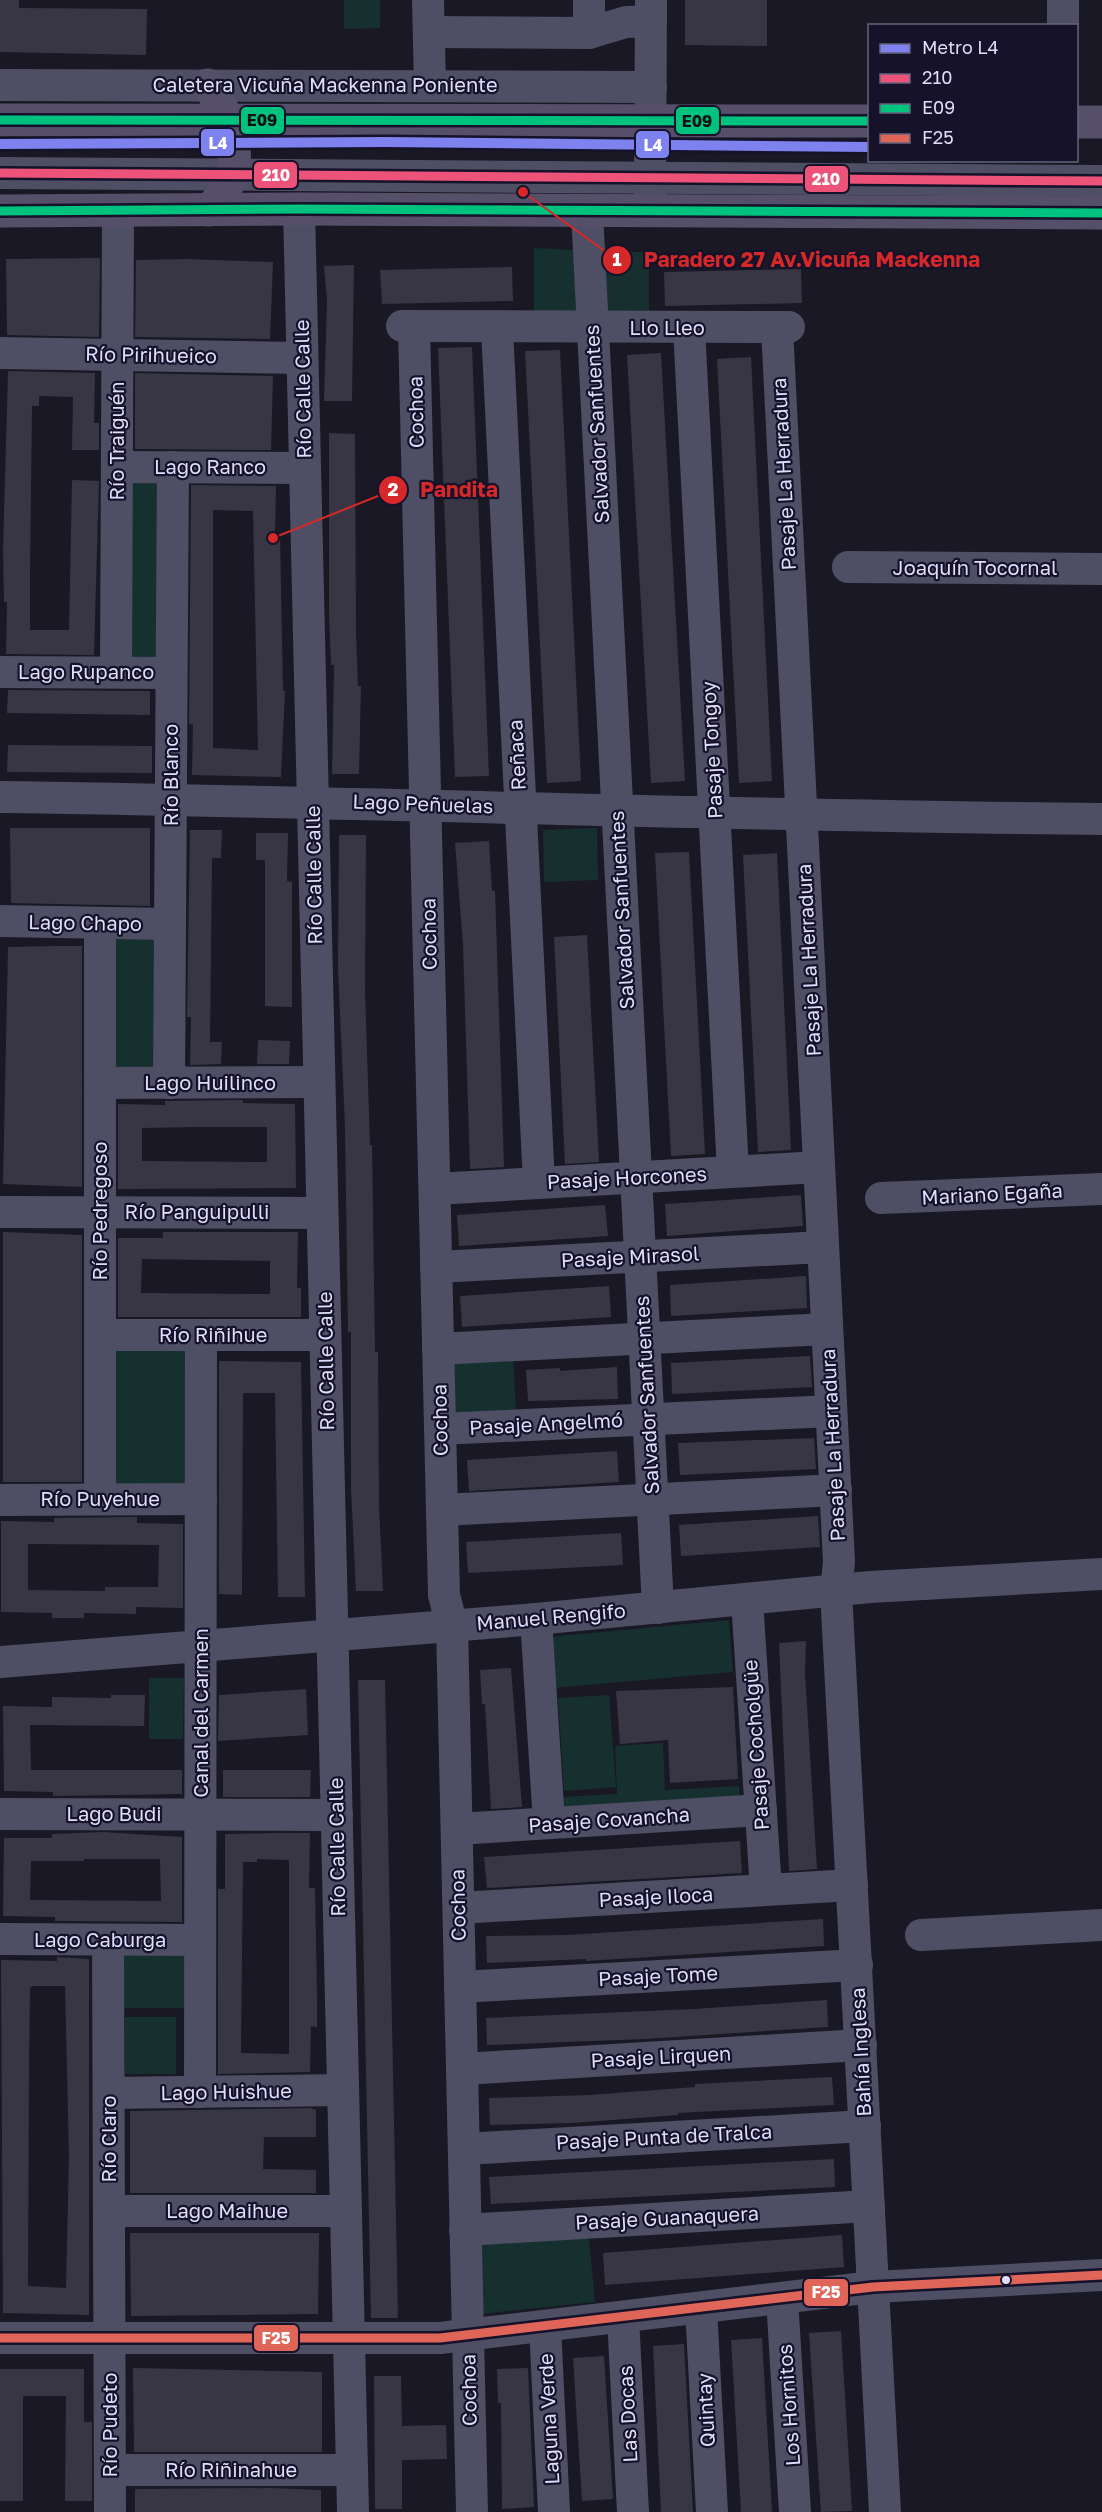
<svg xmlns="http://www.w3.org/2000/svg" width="1102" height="2512" font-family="'Golos Text',sans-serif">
  <rect width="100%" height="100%" fill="#191824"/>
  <g fill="#16302f">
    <path d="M344,0H380V28L344,29Z"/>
    <path d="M534,248L575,250L582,319L534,318Z"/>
    <path d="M602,252H649V315L606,316Z"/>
    <path d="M119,474L165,475L164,665L120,666Z"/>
    <path d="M597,828L598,880L544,882L543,830Z"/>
    <path d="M110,927L163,930V1068L110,1070Z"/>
    <path d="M113,1340H187L188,1487L113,1488Z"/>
    <path d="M513,1351L516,1414L448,1417L445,1354Z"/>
    <path d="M729,1620L733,1672L553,1688L549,1637Z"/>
    <path d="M149,1678H184L183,1739H149Z"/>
    <path d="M609,1695L616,1787L564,1791L558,1698Z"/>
    <path d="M663,1743L665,1790L739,1786L740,1800L562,1810L561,1797L617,1794L615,1746Z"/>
    <rect x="119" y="1952" width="69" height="56"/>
    <rect x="125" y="2017" width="51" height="57"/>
    <path d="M589,2238L595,2302L480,2314V2244Z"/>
  </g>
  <g fill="#383645" fill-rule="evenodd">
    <path d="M0,0H19V8L147,9L146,55L0,52Z"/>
    <path d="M685,0H767V46L685,45Z"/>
    <path d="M100,258L99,337L7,335L6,259Z"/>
    <path d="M187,259L273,262L270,339L135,337L136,260Z"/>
    <path d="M354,265L352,401H324L327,300L324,266Z"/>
    <path d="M512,267L513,301L382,304L380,270Z"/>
    <path d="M801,269L802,303L665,306L664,272Z"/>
    <path d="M472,347L489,776L455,777L438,348Z"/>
    <path d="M560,350L581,781L547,783L525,351Z"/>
    <path d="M661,353L685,781L651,783L627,355Z"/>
    <path d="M751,357L772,781L739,783L717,359Z"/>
    <path d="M8,371L95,373L94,423H99V450H72L73,397L39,396V406H32L30,571V630H69L72,480L99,481L94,655L6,654L7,602H4L3,550Z"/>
    <path d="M135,373L273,376L271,450L135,449Z"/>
    <path d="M329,433L355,434L356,633L358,686H361L359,774H332L334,665H331L329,614Z"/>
    <path d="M191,485L276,486L275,534H280L283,691H285L281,777L192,775L193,724H189ZM213,510L253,511L258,750L213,748Z"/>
    <path d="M8,690L150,691V715L7,713Z"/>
    <path d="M8,745L152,746V773L7,772Z"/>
    <path d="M10,828H150V906L11,903Z"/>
    <path d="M190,830H222L221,858H212L210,1042H222L221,1064L190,1065L191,1017H187Z"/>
    <path d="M256,833H288L287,881L292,882V1007L265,1006V860H256Z"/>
    <path d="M339,835H366L365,990L370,1145H372L375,1352H378L379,1505L383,1591H356L351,1488V1332H348L345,1127L338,968Z"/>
    <path d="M489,841L492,891H495L504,1167L470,1169L463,945L455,843Z"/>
    <path d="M689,852L705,1154L671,1156L655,853Z"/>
    <path d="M777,853L791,1150L758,1152L743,855Z"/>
    <path d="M587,935L599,1162L565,1164L554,937Z"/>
    <path d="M59,946H82V1187L3,1184L8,947Z"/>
    <path d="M258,1040L290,1041L289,1064H257Z"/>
    <path d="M243,1100V1103L295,1104L296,1188L118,1189V1104L165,1105V1101ZM196,1127H267V1162L142,1161V1128Z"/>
    <path d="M801,1195L803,1226L667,1236L665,1204Z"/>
    <path d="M605,1205L608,1236L459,1246L457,1215Z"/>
    <path d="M3,1232L82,1235V1482H3Z"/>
    <path d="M163,1232H298L297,1288H301V1317H118V1238H163ZM142,1259L270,1261V1294L141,1293Z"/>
    <path d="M806,1276L807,1308L671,1316L670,1285Z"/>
    <path d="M609,1286L611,1317L462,1327L460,1296Z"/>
    <path d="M810,1356L812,1387L672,1394L671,1363Z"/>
    <path d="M219,1361L301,1362L305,1597H278L275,1393H243L242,1595L219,1594Z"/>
    <path d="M617,1367L618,1399L528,1401L526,1370L560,1368V1371Z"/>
    <path d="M814,1438L816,1469L680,1475L678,1443Z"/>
    <path d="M617,1451L619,1482L469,1491L467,1460Z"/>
    <path d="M818,1516L820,1547L681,1556L679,1525Z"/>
    <path d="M137,1517V1523L183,1524V1608L136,1607V1614L84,1613V1618H52V1613L1,1612V1521L54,1522V1518ZM28,1544L159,1545L158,1587H105V1591L28,1590Z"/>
    <path d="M621,1533L623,1565L468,1573L466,1542Z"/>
    <path d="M806,1641L805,1673L817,1869L789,1871L779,1643Z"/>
    <path d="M511,1668L522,1807L491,1809L485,1704H482L480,1670Z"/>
    <path d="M358,1680H385L398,2318H371Z"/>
    <path d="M733,1687L738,1779L670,1783L668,1740L620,1744L616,1691Z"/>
    <path d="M306,1689L308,1735L218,1741L219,1695Z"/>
    <path d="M111,1695H145L144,1726L30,1725L31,1770H182V1794L53,1796V1792L4,1791L3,1706L52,1707V1697L111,1698Z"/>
    <path d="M223,1770H311L310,1797H223Z"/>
    <path d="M103,1832L182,1837V1922L55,1921V1917L3,1916L4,1838H52V1834ZM84,1859H160L161,1901L30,1900L31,1861H84Z"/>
    <path d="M278,1833H310L309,1888H315L317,1995V2027L311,2026L310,2072L218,2074V1889H225V1834ZM257,1859L289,1860V2054L241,2053L243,1862H257Z"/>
    <path d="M740,1841L742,1873L487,1888L484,1857Z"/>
    <path d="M823,1919L824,1946L586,1961V1959L487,1963L486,1936L567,1935Z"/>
    <path d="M57,1957L89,1959V2315L3,2313L1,1960L57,1961ZM33,1986H65L69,2156L66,2288L28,2286L29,2067L30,1988Z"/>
    <path d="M827,2000L828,2027L645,2039L487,2045L486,2018L694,2009Z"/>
    <path d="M832,2077L834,2105L678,2113V2115L573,2123L490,2125L489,2098L590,2095L695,2087V2084Z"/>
    <path d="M310,2108L316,2110V2137H264L263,2169L316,2170V2193H130V2111Z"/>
    <path d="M834,2159L835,2187L491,2204L489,2177Z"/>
    <path d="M130,2233H319L318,2314L131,2316Z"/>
    <path d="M842,2235L844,2267L605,2285L603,2253Z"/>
    <path d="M841,2331L852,2511L821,2512L809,2333Z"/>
    <path d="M762,2338L772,2512H741L731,2340Z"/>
    <path d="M684,2344L693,2512H661L653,2346Z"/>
    <path d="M604,2356L613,2499L582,2501L573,2358Z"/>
    <path d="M133,2368L322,2372V2452H134Z"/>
    <path d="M528,2368L534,2507L502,2509L501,2403H498L497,2369Z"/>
    <path d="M0,2369H84V2422H92V2501H65L66,2396H23V2501H0Z"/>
    <path d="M374,2376H401L402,2426L446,2425L447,2459L402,2460V2509H375Z"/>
    <path d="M272,2488L321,2490V2512H135V2489Z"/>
  </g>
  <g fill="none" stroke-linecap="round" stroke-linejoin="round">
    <g stroke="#4e4e65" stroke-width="32">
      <path d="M428,0L430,85"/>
      <path d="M1063,26V0"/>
      <path d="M430,32L589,33L626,22L651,21"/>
      <path d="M589,33V0"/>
      <path d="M0,85L651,87"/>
      <path d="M0,173L1102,181"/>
      <path d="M650,200L651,1"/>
      <path d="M299,209L353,2512"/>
      <path d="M587,212L658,1608"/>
      <path d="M402,326L789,327"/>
      <path d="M414,327L444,1595L452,1626L472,2512"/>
      <path d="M497,328L539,1183"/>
      <path d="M689,328L733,1171"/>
      <path d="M777,328L839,1562L836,1591L885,2512"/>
      <path d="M0,353L302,358"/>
      <path d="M117,467L304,468"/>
      <path d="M848,567L1102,569"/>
      <path d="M0,672L171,673"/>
      <path d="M116,672L118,210"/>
      <path d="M0,797C367,802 735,816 1102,819"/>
      <path d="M0,921L170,924"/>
      <path d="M100,923V1499"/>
      <path d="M100,1083L319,1082"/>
      <path d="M169,1083L173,467"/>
      <path d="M435,1189L819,1167"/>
      <path d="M881,1198L1102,1189"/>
      <path d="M0,1212L322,1213"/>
      <path d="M436,1267L823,1247"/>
      <path d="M100,1335H325"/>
      <path d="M438,1349L827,1329"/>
      <path d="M440,1429L831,1411"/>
      <path d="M0,1500L201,1499"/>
      <path d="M442,1510L836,1490"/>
      <path d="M747,1600L766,1890"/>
      <path d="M536,1619L549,1823"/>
      <path d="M0,1662L536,1619L870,1587L1102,1574"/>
      <path d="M0,1814L337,1815"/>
      <path d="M457,1829L761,1810"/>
      <path d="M459,1908L852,1885"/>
      <path d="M921,1935L1102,1925"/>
      <path d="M0,1939L200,1940"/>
      <path d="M108,1940L110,2512"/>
      <path d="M460,1987L857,1965"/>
      <path d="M462,2069L861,2045"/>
      <path d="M200,2092L201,1335"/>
      <path d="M109,2093L343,2090"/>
      <path d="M464,2149L865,2126"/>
      <path d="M109,2211H346"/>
      <path d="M465,2230L869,2206"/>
      <path d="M782,2298L795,2512"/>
      <path d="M701,2308L712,2512"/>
      <path d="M623,2317L633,2512"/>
      <path d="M545,2326L554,2512"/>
      <path d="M0,2338H440L873,2287L1102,2275"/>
      <path d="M110,2470H352"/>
    </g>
    <g stroke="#564f69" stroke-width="33">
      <path d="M208,85C237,127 249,170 209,210"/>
      <path d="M0,120L870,121"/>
      <path d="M1076,122H1102"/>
      <path d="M0,211L299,209L1102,213"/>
    </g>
    <g stroke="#15122a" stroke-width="14">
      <path id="bus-1" d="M0,173L1102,181"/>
    </g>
    <g stroke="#15122a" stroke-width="14">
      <g id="bus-2">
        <path d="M0,120L870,121"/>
        <path d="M0,211L299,209L1102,213"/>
      </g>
    </g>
    <g stroke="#15122a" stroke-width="14">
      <path id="bus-3" d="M0,2338H440L873,2287L1102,2275"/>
    </g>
    <use href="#bus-1" stroke="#ed5379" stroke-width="9"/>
    <use href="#bus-2" stroke="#00c27f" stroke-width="9"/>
    <use href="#bus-3" stroke="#df6559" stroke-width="9"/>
    <g stroke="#15122a" stroke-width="15">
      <path id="metro-1" d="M0,144L385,142L870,147"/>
    </g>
    <use href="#metro-1" stroke="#7d82ee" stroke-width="10"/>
  </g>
  <circle fill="#dfddfd" stroke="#15122a" stroke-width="2" cx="1006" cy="2280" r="5"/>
  <g text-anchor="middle" stroke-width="4.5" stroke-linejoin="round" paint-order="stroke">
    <g font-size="20" fill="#dfddfd" stroke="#15122a">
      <text x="325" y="92">Caletera Vicuña Mackenna Poniente</text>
      <text x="667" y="335">Llo Lleo</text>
      <text transform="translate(151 355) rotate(1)" y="7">Río Pirihueico</text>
      <text transform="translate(303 389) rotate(-91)" y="7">Río Calle Calle</text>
      <text transform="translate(416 412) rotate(-91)" y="7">Cochoa</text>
      <text transform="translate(597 424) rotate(-93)" y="7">Salvador Sanfuentes</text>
      <text transform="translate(117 441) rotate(-90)" y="7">Río Traiguén</text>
      <text x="210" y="474">Lago Ranco</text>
      <text transform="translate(784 474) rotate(-93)" y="7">Pasaje La Herradura</text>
      <text x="975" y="575">Joaquín Tocornal</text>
      <text x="86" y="679">Lago Rupanco</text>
      <text transform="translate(712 750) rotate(-93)" y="7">Pasaje Tongoy</text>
      <text transform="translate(517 755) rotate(-93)" y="7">Reñaca</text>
      <text transform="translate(171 775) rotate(-90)" y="7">Río Blanco</text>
      <text transform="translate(423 804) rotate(2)" y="7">Lago Peñuelas</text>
      <text transform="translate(314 875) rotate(-91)" y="7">Río Calle Calle</text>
      <text transform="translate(622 910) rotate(-93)" y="7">Salvador Sanfuentes</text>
      <text transform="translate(85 923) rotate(1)" y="7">Lago Chapo</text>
      <text transform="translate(429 934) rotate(-91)" y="7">Cochoa</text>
      <text transform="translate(809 960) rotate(-93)" y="7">Pasaje La Herradura</text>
      <text x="210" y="1090">Lago Huilinco</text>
      <text transform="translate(627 1178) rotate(-3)" y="7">Pasaje Horcones</text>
      <text transform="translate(992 1194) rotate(-3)" y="7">Mariano Egaña</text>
      <text transform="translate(100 1211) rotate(-90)" y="7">Río Pedregoso</text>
      <text x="197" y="1219">Río Panguipulli</text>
      <text transform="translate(630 1257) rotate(-3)" y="7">Pasaje Mirasol</text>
      <text x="213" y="1342">Río Riñihue</text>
      <text transform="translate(326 1361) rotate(-91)" y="7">Río Calle Calle</text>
      <text transform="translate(647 1395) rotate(-93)" y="7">Salvador Sanfuentes</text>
      <text transform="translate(440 1420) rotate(-91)" y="7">Cochoa</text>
      <text transform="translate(546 1424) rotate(-3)" y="7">Pasaje Angelmó</text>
      <text transform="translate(833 1445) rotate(-93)" y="7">Pasaje La Herradura</text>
      <text x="100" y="1506">Río Puyehue</text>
      <text transform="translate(551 1617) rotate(-5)" y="7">Manuel Rengifo</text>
      <text transform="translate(201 1713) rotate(-90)" y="7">Canal del Carmen</text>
      <text transform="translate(756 1745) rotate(-94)" y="7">Pasaje Cocholgüe</text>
      <text x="114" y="1821">Lago Budi</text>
      <text transform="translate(609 1820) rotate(-4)" y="7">Pasaje Covancha</text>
      <text transform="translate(337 1847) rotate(-91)" y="7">Río Calle Calle</text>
      <text transform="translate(656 1897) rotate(-3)" y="7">Pasaje Iloca</text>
      <text transform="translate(458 1905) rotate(-91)" y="7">Cochoa</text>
      <text x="100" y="1947">Lago Caburga</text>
      <text transform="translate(658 1976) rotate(-3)" y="7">Pasaje Tome</text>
      <text transform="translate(861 2052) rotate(-93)" y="7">Bahía Inglesa</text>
      <text transform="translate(661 2057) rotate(-3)" y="7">Pasaje Lirquen</text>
      <text transform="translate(226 2092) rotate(-1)" y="7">Lago Huishue</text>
      <text transform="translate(664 2137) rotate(-3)" y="7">Pasaje Punta de Tralca</text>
      <text transform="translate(109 2139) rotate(-90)" y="7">Río Claro</text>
      <text x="227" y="2218">Lago Maihue</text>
      <text transform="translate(667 2218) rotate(-3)" y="7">Pasaje Guanaquera</text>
      <text transform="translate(469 2390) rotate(-91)" y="7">Cochoa</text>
      <text transform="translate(789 2405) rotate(-94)" y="7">Los Hornitos</text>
      <text transform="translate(706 2410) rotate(-93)" y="7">Quintay</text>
      <text transform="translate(628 2414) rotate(-93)" y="7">Las Docas</text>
      <text transform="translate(549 2419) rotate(-93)" y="7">Laguna Verde</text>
      <text transform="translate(110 2425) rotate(-90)" y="7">Río Pudeto</text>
      <text x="231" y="2477">Río Riñinahue</text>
    </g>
  </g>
  <path fill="none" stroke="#d62828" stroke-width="2" d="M523 192L617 260M273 538L393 490"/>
  <g fill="#d62828" stroke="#15122a" stroke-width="2">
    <circle cx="523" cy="192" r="6"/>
    <circle cx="273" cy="538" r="6"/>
    <circle cx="617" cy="260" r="15"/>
    <circle cx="393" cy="490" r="15"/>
  </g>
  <g font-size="18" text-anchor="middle" font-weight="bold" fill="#fff">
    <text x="617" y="266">1</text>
    <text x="393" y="496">2</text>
  </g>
  <g font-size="21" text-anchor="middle" font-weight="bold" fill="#d62828" stroke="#15122a" stroke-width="4.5" stroke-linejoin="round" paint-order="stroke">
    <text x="812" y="267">Paradero 27 Av.Vicuña Mackenna</text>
    <text x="459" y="497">Pandita</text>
  </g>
  <g stroke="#15122a" stroke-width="2">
    <rect x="240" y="106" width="45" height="29" rx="6" fill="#00c27f"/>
    <rect x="675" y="106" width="45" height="29" rx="6" fill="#00c27f"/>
    <rect x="200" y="128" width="35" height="29" rx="6" fill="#7d82ee"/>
    <rect x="635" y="130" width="35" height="29" rx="6" fill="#7d82ee"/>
    <rect x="253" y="161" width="45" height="28" rx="6" fill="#ed5379"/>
    <rect x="804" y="165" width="45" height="28" rx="6" fill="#ed5379"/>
    <rect x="803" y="2278" width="46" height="29" rx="6" fill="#df6559"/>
    <rect x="253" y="2324" width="46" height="28" rx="6" fill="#df6559"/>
  </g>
  <g font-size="16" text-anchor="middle" font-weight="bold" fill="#fff">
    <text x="218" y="149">L4</text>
    <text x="653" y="151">L4</text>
    <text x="276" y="181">210</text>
    <text x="826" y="185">210</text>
    <text x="826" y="2298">F25</text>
    <text x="276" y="2344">F25</text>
  </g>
  <g font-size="16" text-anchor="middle" font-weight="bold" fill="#111">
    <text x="262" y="126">E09</text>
    <text x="697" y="127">E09</text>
  </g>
  <rect x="868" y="24" width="210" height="138" fill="#15122a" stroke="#66637e" stroke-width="1.5"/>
  <rect x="880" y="44" width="30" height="9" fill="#7d82ee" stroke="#66637e" stroke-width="1.5"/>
  <text x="922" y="54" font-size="18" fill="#dfddfd">Metro L4</text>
  <rect x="880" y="74" width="30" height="9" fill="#ed5379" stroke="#66637e" stroke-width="1.5"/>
  <text x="922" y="84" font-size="18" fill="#dfddfd">210</text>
  <rect x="880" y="104" width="30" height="9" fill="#00c27f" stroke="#66637e" stroke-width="1.5"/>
  <text x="922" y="114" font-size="18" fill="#dfddfd">E09</text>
  <rect x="880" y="134" width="30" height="9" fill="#df6559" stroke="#66637e" stroke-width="1.5"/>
  <text x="922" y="144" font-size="18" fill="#dfddfd">F25</text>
</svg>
